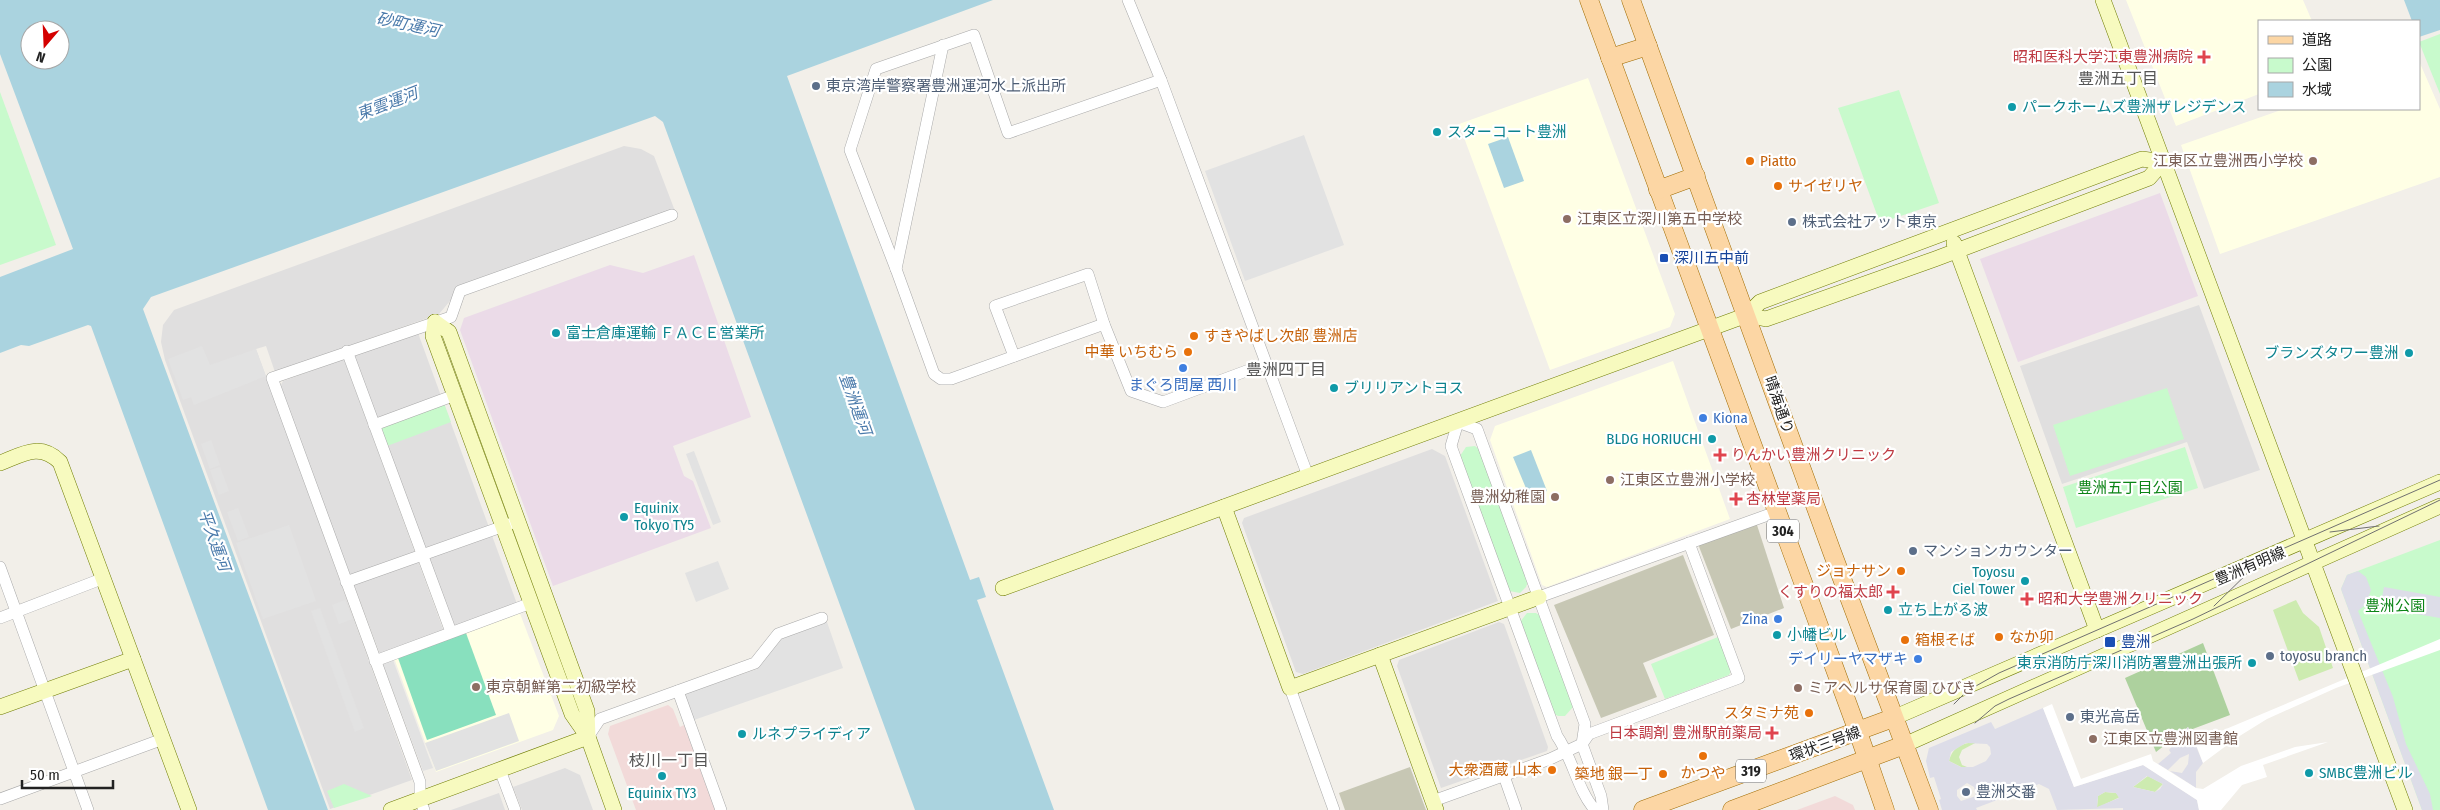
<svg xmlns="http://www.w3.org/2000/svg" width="2440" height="810" font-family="'Fira Sans Condensed','Noto Sans JP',sans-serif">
  <rect width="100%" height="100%" fill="#f2efe9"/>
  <g fill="#e0dfdf">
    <path d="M624,146L641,149L654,156L675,211L461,288L439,314L275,372L266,346L256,349L412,780L330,809L165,360L161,342L163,325L174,310Z"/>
    <path d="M2199,305L2260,470L2204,489L2187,442L2062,484L2020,366Z"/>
    <path d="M418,333L517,604L453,627L354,356Z"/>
    <path d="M344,359L444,632L381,657L280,387L283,381Z"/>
    <path d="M1432,449L1445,456L1498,601L1303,674L1296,672L1242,523L1244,518Z"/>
    <path d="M1499,622L1504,624L1548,747L1547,751L1441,788L1397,666L1399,660Z"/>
    <path d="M565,768L580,775L593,810H522L513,787Z"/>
    <path d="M499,793L505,810H451Z"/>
  </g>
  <g fill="#f2dad9">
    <path d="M668,705L673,709L680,727L684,725L715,810H636L608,734L610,726Z"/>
    <path d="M1835,796L1853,805L1855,810H1797Z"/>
  </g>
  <g fill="#ebdbe8">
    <path d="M2160,193L2198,296L2018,362L1980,259Z"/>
    <path d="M694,255L751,417L673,446L684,476L693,481L711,528L553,586L460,330L464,318L610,265L643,273Z"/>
  </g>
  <g fill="#ffffe5">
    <path d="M2126,0H2303L2312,21H2259V94L2176,126Z"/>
    <path d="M2419,61L2440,109V177L2220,254L2181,145L2284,109H2419Z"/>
    <path d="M1588,78L1675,314L1670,327L1550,370L1459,124Z"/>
    <path d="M1673,361L1730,519L1547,587L1542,585L1490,440L1495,426Z"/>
    <path d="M519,611L559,716L553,730L436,772L394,658Z"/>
  </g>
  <g fill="#c7c7b4">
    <path d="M1756,522L1784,608L1731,629L1698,544Z"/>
    <path d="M1683,555L1714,635L1643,663L1657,697L1601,718L1554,605Z"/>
    <path d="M1410,767L1426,810H1345L1339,793Z"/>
  </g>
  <g fill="#cdebb0">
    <path d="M2296,600L2303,613L2319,627L2333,668L2299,681L2273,610Z"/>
    <path d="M1977,742L1962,750L1959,757L1962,765L1967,767H1961L1949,761C1953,746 1963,743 1977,742Z"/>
    <path d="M2148,776L2163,784L2155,792L2133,787Z"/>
    <path d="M2105,792L2116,793L2120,797L2097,808L2098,796Z"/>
  </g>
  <path fill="#add19e" d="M2203,643L2230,715L2190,730L2188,727L2156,752L2125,678Z"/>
  <g fill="#c8facc">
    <path d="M2440,34V94L2419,42Z"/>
    <path d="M1899,90L1939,203L1880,223L1838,108Z"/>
    <path d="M0,92L56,245L0,265Z"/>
    <path d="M2167,388L2184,439L2070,476L2053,425Z"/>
    <path d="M444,403L451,422L387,446L379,426Z"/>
    <path d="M1475,446L1481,451L1528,581L1526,587L1520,593L1509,591L1460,456L1466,447Z"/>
    <path d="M2185,447L2198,488L2076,528L2063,487Z"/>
    <path d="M2440,540V810H2422L2341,589L2347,575Z"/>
    <path d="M1527,613H1536L1542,617L1573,707L1565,716H1558L1551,712L1520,622Z"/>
    <path d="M1718,637L1731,671L1729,675L1665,699L1651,664Z"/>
    <path d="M344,784L372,796L334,808L327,791Z"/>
  </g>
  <path fill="#88e0be" d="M466,633L496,715L427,740L398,658Z"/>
  <g fill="#e2e2e2">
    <path d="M1304,135L1344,245L1245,281L1205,171Z"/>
    <path d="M202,346L210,365L256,349L266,376L194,405L191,397L183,400L168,359Z"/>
    <path d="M211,440L220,465L210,469L201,444Z"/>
    <path d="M694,451L721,522L713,525L686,454Z"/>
    <path d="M220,467L229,491L219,495L210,470Z"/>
    <path d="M238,508L249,537L238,541L227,512Z"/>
    <path d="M289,525L316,601L263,619L236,543Z"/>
    <path d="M718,561L729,589L696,602L685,573Z"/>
    <path d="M345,600L353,619L339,624L332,605Z"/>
    <path d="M320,608L364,728L355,732L311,611Z"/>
    <path d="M827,622L843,668L694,720L685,694L757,669L781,639Z"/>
    <path d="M393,660L433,768L423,771L383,664Z"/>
    <path d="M509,713L519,741L436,771L425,743Z"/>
  </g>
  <g fill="#dddde8" fill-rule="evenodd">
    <path d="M2358,571L2366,577L2371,590L2366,604L2358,611L2393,697L2406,744L2430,794L2433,810H2422L2341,589L2347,575Z"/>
    <path d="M2384,587L2440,597V618L2380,608Z"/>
    <path d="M2043,708L2074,787L2143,765L2197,800L2199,810H2123V808L2057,810L2049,789L2039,784L1976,808L1977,810H1942L1939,800L1941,799L1934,777L1930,778L1926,761L1929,748L1991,722L1995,729ZM1966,743L1987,744L1990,747L1991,754L1986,761L1973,767H1961L1949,761L1951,752ZM2147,776L2163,784L2160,789L2155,792L2133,787ZM1967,783L1974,787L1976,796L1961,801L1957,796V790ZM2105,792L2116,793L2119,798L2097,807L2098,796Z"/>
    <path d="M2188,727L2203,763L2196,772V788L2170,771L2182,773L2188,764L2189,754L2180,758L2168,770L2158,764L2171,753L2169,750Z"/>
  </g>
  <g fill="#aad3df" fill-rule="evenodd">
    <path d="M0,0H993L787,76L970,580L979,577L986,597L977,600L1054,810H915L663,122L655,116L151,297L143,309L328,810H268L91,326L88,325L29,346L21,345L0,353V277L73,249L0,54ZM30,30H60V60H30Z"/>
    <path d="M2404,0H2440V30L2419,37V21H2412Z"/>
    <path d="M1508,137L1524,181L1504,188L1488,144Z"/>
    <path d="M1531,450L1547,491L1530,498L1513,457Z"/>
  </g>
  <g fill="#fff">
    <path d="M2440,639V650L2336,688L2267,719L2238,737L2203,763L2195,742Z"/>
    <path d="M2052,704L2081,779L2151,754L2153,761L2196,788L2203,789L2241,766L2295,747L2328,742L2263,765L2267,777L2242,785L2221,810H2199L2197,800L2143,765L2074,787L2043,708Z"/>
  </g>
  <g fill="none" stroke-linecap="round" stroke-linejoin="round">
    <g stroke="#a9a9a9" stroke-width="12">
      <g id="street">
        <path d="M1128,0L1161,80L1308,476"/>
        <path d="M943,45L896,269L934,374L941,379H951L1104,324L1131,391L1163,402L1265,364"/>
        <path d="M896,269L850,150L876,69L974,35L1008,133L1161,80"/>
        <path d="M347,351L451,632"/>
        <path d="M1014,356L995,306L1088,274L1104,324"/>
        <path d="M374,425L455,395"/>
        <path d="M0,567L88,810"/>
        <path d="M346,582L518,521"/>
        <path d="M1539,597L1776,512"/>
        <path d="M0,618L104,578"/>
        <path d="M375,661L531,603"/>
        <path d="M1290,688L1334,810"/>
        <path d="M678,691L721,810"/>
        <path d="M588,737L600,719L755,663L778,634L822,618"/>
        <path d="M500,770L515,810"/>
        <path d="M1504,776L1516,810"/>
        <path d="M0,799L163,739"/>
        <path d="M1433,801L1550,759L1582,744L1589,734L1739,678L1689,543"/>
        <path d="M424,810L420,800V782L272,378L451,317L460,291L672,215"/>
        <path d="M1595,810C1577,789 1573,759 1557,736L1451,446L1458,422L1477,429L1585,724L1582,744L1601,796L1603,810"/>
      </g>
    </g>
    <g stroke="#707d05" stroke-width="16">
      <g id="secondary">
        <path d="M2103,0L2405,810"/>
        <path d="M1954,243L2097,630"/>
        <path d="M1747,315L1766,319L1935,259L2149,178L2163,162"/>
        <path d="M435,322L433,336L572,714L588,737L614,810"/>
        <path d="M435,322L449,332L587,711L588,737"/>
        <path d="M0,463C23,454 40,442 60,462L189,810"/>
        <path d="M1224,507L1290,688L1539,597"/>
        <path d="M1003,588L1747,315L1760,302L2142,159L2163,162"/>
        <path d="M1380,655L1436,810"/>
        <path d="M0,707L133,659"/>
        <path d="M1893,718L2440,482"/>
        <path d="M1904,745L2440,506"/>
        <path d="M391,810L588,737"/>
      </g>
    </g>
    <g stroke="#a06b00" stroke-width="19">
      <g id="primary">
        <path d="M1589,0L1858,732L1885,810"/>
        <path d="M1631,0L1832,552L1929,810"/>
        <path d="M1610,58L1648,46"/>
        <path d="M1658,190L1696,176"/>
        <path d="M1643,810L1893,718"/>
        <path d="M1732,810L1904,745"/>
      </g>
    </g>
    <use href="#street" stroke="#fff" stroke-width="11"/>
    <use href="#secondary" stroke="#f7fabf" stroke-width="15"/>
    <use href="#primary" stroke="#fcd6a4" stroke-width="18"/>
    <g stroke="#707070" stroke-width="1">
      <path d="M2330,532L2379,526"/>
      <path d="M2214,606L2259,562"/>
      <path d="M1954,704L1967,691L1999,673L2440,480"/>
      <path d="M1975,723L1995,706L2009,699L2193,619L2440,500"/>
    </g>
  </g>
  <g fill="#e0444e" stroke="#fff" stroke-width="2">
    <path d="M2201.5 49.5h5v5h5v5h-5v5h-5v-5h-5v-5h5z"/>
    <path d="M1717.5 447.5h5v5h5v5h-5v5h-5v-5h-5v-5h5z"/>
    <path d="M1733.5 491.5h5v5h5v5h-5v5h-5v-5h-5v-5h5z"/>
    <path d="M1890.5 584.5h5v5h5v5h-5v5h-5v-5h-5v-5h5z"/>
    <path d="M2024.5 591.5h5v5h5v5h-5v5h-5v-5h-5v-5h5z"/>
    <path d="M1769.5 725.5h5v5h5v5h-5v5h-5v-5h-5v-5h5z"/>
  </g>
  <g fill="#5c6f8a" stroke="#fff" stroke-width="2">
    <circle cx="816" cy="86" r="5"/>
    <circle cx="1792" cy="222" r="5"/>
    <circle cx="1913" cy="551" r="5"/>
    <circle cx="2270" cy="656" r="5"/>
    <circle cx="2070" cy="717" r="5"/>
    <circle cx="1966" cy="792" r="5"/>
  </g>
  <g fill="#0f9aa8" stroke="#fff" stroke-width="2">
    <circle cx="2012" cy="107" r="5"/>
    <circle cx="1437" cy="132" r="5"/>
    <circle cx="556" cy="333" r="5"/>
    <circle cx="2409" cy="353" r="5"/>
    <circle cx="1334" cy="388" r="5"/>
    <circle cx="1712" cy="439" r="5"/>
    <circle cx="624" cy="517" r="5"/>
    <circle cx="2025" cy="581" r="5"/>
    <circle cx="1888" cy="610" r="5"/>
    <circle cx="1777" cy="635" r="5"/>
    <circle cx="2252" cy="663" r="5"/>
    <circle cx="742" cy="734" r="5"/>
    <circle cx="2309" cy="773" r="5"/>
    <circle cx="662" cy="776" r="5"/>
  </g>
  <g fill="#e8710a" stroke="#fff" stroke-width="2">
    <circle cx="1750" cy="161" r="5"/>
    <circle cx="1778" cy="186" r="5"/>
    <circle cx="1194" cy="336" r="5"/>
    <circle cx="1188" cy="352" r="5"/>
    <circle cx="1901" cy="571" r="5"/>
    <circle cx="1999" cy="637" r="5"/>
    <circle cx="1905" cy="640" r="5"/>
    <circle cx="1809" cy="713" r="5"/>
    <circle cx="1703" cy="756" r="5"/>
    <circle cx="1552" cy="770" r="5"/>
    <circle cx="1663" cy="774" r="5"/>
  </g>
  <g fill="#8d6e63" stroke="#fff" stroke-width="2">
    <circle cx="2313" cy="161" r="5"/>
    <circle cx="1567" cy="219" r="5"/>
    <circle cx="1610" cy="480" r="5"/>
    <circle cx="1555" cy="497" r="5"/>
    <circle cx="476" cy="687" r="5"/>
    <circle cx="1798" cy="688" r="5"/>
    <circle cx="2093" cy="739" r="5"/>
  </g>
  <g fill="#1a4fb4" stroke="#fff" stroke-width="2">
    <rect x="1659" y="253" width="10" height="10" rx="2.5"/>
    <rect x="2104" y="636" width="12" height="12" rx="2.5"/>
  </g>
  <g fill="#3f7fe0" stroke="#fff" stroke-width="2">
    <circle cx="1183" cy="368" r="5"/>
    <circle cx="1703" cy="418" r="5"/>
    <circle cx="1778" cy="619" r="5"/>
    <circle cx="1918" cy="659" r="5"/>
  </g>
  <g text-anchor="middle" stroke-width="4.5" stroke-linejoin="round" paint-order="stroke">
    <g fill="#fff" stroke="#646464" stroke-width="1">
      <rect x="1767" y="519.5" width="32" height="23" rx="4"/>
      <rect x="1736" y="759.5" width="30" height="23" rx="4"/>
    </g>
    <g font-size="14" font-weight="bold" fill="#222">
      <text x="1783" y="536">304</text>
      <text x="1751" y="776">319</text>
    </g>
    <g font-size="15" fill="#be3a42" stroke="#fff" text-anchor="end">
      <text x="2193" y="62">昭和医科大学江東豊洲病院</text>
      <text x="1731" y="460" text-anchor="start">りんかい豊洲クリニック</text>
      <text x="1746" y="504" text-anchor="start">杏林堂薬局</text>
      <text x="1883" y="597">くすりの福太郎</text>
      <text x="2038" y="604" text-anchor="start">昭和大学豊洲クリニック</text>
      <text x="1762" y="738">日本調剤 豊洲駅前薬局</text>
    </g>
    <g font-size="15" fill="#4e5e75" stroke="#fff" text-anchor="start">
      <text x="826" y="91">東京湾岸警察署豊洲運河水上派出所</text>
      <text x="1802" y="227">株式会社アット東京</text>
      <text x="1923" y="556">マンションカウンター</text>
      <text x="2280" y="661">toyosu branch</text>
      <text x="2080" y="722">東光高岳</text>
      <text x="1976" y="797">豊洲交番</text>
    </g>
    <g font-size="15" fill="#0d838f" stroke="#fff" text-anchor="start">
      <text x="2022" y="112">パークホームズ豊洲ザレジデンス</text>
      <text x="1447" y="137">スターコート豊洲</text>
      <text x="566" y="338">富士倉庫運輸 ＦＡＣＥ営業所</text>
      <text x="2399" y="358" text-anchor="end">ブランズタワー豊洲</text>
      <text x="1344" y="393">ブリリアントヨス</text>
      <text x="1702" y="444" text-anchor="end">BLDG HORIUCHI</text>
      <text x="634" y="513">Equinix<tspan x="634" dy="17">Tokyo TY5</tspan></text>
      <text x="2015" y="577" text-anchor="end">Toyosu<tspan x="2015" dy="17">Ciel Tower</tspan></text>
      <text x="1898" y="615">立ち上がる波</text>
      <text x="1787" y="640">小幡ビル</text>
      <text x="2242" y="668" text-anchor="end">東京消防庁深川消防署豊洲出張所</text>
      <text x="752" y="739">ルネプライディア</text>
      <text x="2319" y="778">SMBC豊洲ビル</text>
      <text x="662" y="798" text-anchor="middle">Equinix TY3</text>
    </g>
    <g font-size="15" fill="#c56008" stroke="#fff" text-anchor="start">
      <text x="1760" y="166">Piatto</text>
      <text x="1788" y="191">サイゼリヤ</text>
      <text x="1204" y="341">すきやばし次郎 豊洲店</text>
      <text x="1178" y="357" text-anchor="end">中華 いちむら</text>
      <text x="1891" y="576" text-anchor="end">ジョナサン</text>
      <text x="2009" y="642">なか卯</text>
      <text x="1915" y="645">箱根そば</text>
      <text x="1799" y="718" text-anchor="end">スタミナ苑</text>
      <text x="1542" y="775" text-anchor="end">大衆酒蔵 山本</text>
      <text x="1703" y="778" text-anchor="middle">かつや</text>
      <text x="1653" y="779" text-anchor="end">築地 銀一丁</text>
    </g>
    <g font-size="15" fill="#785e54" stroke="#fff" text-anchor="start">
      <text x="2303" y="166" text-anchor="end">江東区立豊洲西小学校</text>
      <text x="1577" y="224">江東区立深川第五中学校</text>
      <text x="1620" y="485">江東区立豊洲小学校</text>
      <text x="1545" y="502" text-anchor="end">豊洲幼稚園</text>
      <text x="486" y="692">東京朝鮮第二初級学校</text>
      <text x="1808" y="693">ミアヘルサ保育園 ひびき</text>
      <text x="2103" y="744">江東区立豊洲図書館</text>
    </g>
    <g font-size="15" fill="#164399" stroke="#fff" text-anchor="start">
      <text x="1674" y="263">深川五中前</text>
      <text x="2121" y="647">豊洲</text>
    </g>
    <g font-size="15" fill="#366cbe" stroke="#fff" text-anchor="end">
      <text x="1183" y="390" text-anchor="middle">まぐろ問屋 西川</text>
      <text x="1713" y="423" text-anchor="start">Kiona</text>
      <text x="1768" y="624">Zina</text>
      <text x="1908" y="664">デイリーヤマザキ</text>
    </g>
    <g font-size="15" fill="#222" stroke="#fff">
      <text transform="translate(1779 405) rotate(71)" y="5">晴海通り</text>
      <text transform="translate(2250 566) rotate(-23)" y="5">豊洲有明線</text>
      <text transform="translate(1825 744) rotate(-20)" y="5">環状三号線</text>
    </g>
    <g font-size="15" fill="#0c8416" stroke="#fff">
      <text x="2130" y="493">豊洲五丁目公園</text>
      <text x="2395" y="611">豊洲公園</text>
    </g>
    <g font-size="16" font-style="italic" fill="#4a7aab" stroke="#fff">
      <text transform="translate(408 24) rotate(12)" y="6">砂町運河</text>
      <text transform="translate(387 103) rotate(-21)" y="6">東雲運河</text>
      <text transform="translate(856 404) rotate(70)" y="6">豊洲運河</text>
      <text transform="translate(215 540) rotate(70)" y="6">平久運河</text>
    </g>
    <g font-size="16" fill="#555" stroke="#fff">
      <text x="2118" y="84">豊洲五丁目</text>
      <text x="1286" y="375">豊洲四丁目</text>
      <text x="669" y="766">枝川一丁目</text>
    </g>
  </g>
  <rect x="2258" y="20" width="162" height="90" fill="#ffffff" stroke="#a7a7a7"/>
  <rect x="2268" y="36" width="25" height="8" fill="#fcd6a4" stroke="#a7a7a7"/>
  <text x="2302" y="45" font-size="15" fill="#222222">道路</text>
  <rect x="2268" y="58" width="25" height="15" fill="#c8facc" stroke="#a7a7a7"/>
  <text x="2302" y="70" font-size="15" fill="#222222">公園</text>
  <rect x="2268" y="82" width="25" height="15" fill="#aad3df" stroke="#a7a7a7"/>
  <text x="2302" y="95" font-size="15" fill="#222222">水域</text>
  <g transform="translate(45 45) rotate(199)"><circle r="24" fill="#ffffff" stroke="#a7a7a7"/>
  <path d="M0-4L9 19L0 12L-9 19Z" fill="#d40000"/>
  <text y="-8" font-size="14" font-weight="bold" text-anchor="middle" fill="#222222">N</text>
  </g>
  <path d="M22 780v8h91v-8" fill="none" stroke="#222222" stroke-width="2.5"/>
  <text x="30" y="780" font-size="15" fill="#222222" stroke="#ffffff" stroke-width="4" paint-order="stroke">50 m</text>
</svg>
